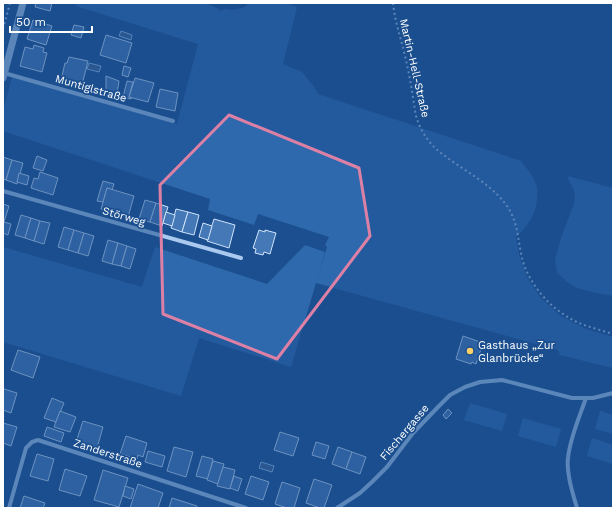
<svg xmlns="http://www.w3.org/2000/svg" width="616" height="511" font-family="'Work Sans',sans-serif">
  <rect width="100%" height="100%" fill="#1b4f8f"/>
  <g fill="#2e69ad">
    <path d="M77,3H204L213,6L221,11L225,9L233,10L245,7L248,3H286L297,7L283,64L302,72L314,87L318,94L521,161C526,168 536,179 537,188C538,190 537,194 537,197C537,213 528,226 516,237L519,255L528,279L541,298L561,316L586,329L613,337V368L560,355L558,350L316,283L291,367L199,338L181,396L3,342V247L142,287L155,247L267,284L305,245L325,252L317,281L327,247L325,245L329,237L258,214L254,225L208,210L210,199L3,131V111L12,77L177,124L198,44L76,6Z"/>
    <path d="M567,176L613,188V296L597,293L577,288L567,282L557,272L555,259L562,235L574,204L575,193Z"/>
    <path d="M470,403L507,414L502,431L464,420Z"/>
    <path d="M600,411L613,415V434L595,429Z"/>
    <path d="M523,418L561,429L556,447L518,436Z"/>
    <path d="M592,438L613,445V464L587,456Z"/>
  </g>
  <g fill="#3c6290" stroke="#9cc4f0">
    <path d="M121,31L132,35L131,40L119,36Z"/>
    <path d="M89,63L101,66L99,72L87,69Z"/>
    <path d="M261,462L274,466L272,472L259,468Z"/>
  </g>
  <g fill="#4478b7" stroke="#cfe3fa">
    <path d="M36,3H52L50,11L35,7Z"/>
    <path d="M33,20L52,26L46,45L27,39Z"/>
    <path d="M74,25L84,27L81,38L71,35Z"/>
    <path d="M106,35L132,43L126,63L100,55Z"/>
    <path d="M34,45L44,48L43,52L47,53L42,72L20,66L25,47L33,49Z"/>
    <path d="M69,57L88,61L82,85L61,80L65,63H67Z"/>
    <path d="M124,66L131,68L128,77L122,75Z"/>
    <path d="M106,76L119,81L116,99L106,96Z"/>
    <path d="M135,78L154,83L148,102L129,97Z"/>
    <path d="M127,81L133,82L129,97L131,98V99L123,97Z"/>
    <path d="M160,89L178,93L175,111L156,107Z"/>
    <path d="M37,156L47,160L43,171L33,168Z"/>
    <path d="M3,157L12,160L6,180L3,179Z"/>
    <path d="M12,160L23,163L17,184L6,180Z"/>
    <path d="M40,172L58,178L53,195L31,188L34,178L38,179Z"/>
    <path d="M19,173L29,176L27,185L17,182Z"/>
    <path d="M103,181L114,184L112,190L107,188L103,202L97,201Z"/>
    <path d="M107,188L134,196L128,217L101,209Z"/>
    <path d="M145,200L156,203L150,222L139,219Z"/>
    <path d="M156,203L168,207L162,226L150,222Z"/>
    <path d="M3,204L9,206L3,225Z"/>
    <path d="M176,209L188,212L182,232L171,228Z"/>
    <path d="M166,212L175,215L172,226L163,223Z"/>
    <path d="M188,212L199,215L194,235L182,232Z"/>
    <path d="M21,215L31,218L25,238L15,235Z"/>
    <path d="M31,218L40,221L34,241L25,238Z"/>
    <path d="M214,219L235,225L229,248L207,241Z"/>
    <path d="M40,221L50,223L44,244L34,241Z"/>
    <path d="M4,222L11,224L8,235L3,233V226Z"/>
    <path d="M203,223L212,226L208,240L199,237Z"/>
    <path d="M64,227L74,230L68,250L58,247Z"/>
    <path d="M74,230L84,233L78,253L68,250Z"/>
    <path d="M259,230L265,232V230L276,233L270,254L264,252L263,255L255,253L256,249L253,248Z"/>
    <path d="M84,233L94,236L88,256L78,253Z"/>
    <path d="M108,240L118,243L112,264L102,261Z"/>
    <path d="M118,243L127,246L121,266L112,264Z"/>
    <path d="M127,246L136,249L130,269L121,266Z"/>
    <path d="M463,336L483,343L476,364L472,362L471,364L456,359Z"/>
    <path d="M18,350L40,357L33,378L11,370Z"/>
    <path d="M4,389L17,393L11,413L3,410V391Z"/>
    <path d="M52,398L64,403L56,422L44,418Z"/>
    <path d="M448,409L452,413L446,419L443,415Z"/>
    <path d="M60,411L76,417L70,432L54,427Z"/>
    <path d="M83,421L103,427L97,448L76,442Z"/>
    <path d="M3,423L17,427L11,446L3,443Z"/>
    <path d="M47,427L64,433L61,442L44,436Z"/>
    <path d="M280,432L299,438L293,456L274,450Z"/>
    <path d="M126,436L147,443L143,457L138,455L137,459L120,454Z"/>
    <path d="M316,442L329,446L325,459L312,455Z"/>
    <path d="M174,447L193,452L186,477L167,471Z"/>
    <path d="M338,447L352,452L346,469L332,464Z"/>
    <path d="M148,451L165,456L162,467L145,462Z"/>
    <path d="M352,452L366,457L360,474L346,469Z"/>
    <path d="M37,454L54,459L48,481L30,476Z"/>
    <path d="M202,456L213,459L208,479L196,476Z"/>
    <path d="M213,461L224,464L218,484L207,480Z"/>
    <path d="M223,467L235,470L230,489L217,486Z"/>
    <path d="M65,469L87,476L80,496L59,490Z"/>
    <path d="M103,470L128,478L119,507L94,500Z"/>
    <path d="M234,476L242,479L238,491L230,488Z"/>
    <path d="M251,476L269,482L263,500L245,494Z"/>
    <path d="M314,479L332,485L324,508H320L306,503Z"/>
    <path d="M282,482L300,488L294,508H287L275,504Z"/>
    <path d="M138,484L163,493L158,508H130Z"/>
    <path d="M125,486L134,489L131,499L123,496Z"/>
    <path d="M24,496L45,503L43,508H20Z"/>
    <path d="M172,498L197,506L196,508H169Z"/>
  </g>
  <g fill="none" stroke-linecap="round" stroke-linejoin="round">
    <g stroke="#a9c9ee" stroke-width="2" stroke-dasharray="2 3" stroke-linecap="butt">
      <path d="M393,3C395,24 403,44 407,65C410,78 412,91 414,104C415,109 415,114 417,119C420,129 427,140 434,147C458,169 491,181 509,209C518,224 518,241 522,258C530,288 555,314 584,325C593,328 603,331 613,334"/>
      <path d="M3,29L10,3"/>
    </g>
    <g stroke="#a9c9ee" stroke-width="4">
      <path d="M4,73L173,121"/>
      <path d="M3,191L241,258"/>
      <path d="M9,508L26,448L32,442L38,440L246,508"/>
      <path d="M337,508L360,493L373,481L387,467L413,433L438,407L450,395L465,387L480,382L502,380L572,398H593L613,393"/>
      <path d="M577,508C573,494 566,473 568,458C570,438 579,418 586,398"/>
    </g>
    <path stroke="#a9c9ee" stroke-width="7" d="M3,78L23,3"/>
  </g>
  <path d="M0 0H616V511H0ZM229,115L359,168L370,236L277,359L163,314L160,185Z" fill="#1b4f8f" fill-opacity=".55" fill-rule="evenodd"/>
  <path fill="none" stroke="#dd80a5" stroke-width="3" stroke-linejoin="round" d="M229,115L359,168L370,236L277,359L163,314L160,185Z"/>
  <circle fill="#ffd166" stroke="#1b4f8f" stroke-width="1.5" cx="470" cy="351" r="4"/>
  <g text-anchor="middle" stroke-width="3.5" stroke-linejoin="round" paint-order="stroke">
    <g font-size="11" fill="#fff" stroke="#1b4f8f">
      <text transform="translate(415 68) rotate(77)" y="4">Martin-Hell-Straße</text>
      <text transform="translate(91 88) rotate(16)" y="4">Muntiglstraße</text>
      <text transform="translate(124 216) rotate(16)" y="4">Störweg</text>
      <text transform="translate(404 432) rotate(-50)" y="4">Fischergasse</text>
      <text transform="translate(108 453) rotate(18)" y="4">Zanderstraße</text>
    </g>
    <g font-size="11" fill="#fff" stroke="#1b4f8f" text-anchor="start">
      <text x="478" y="349">Gasthaus „Zur<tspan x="478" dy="13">Glanbrücke“</tspan></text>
    </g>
  </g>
  <rect width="616" height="511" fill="none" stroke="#ffffff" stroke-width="8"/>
  <path d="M10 26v6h82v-6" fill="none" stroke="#ffffff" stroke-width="2"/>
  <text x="16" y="26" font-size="12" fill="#ffffff" stroke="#1b4f8f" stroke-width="3" paint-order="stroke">50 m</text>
</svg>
